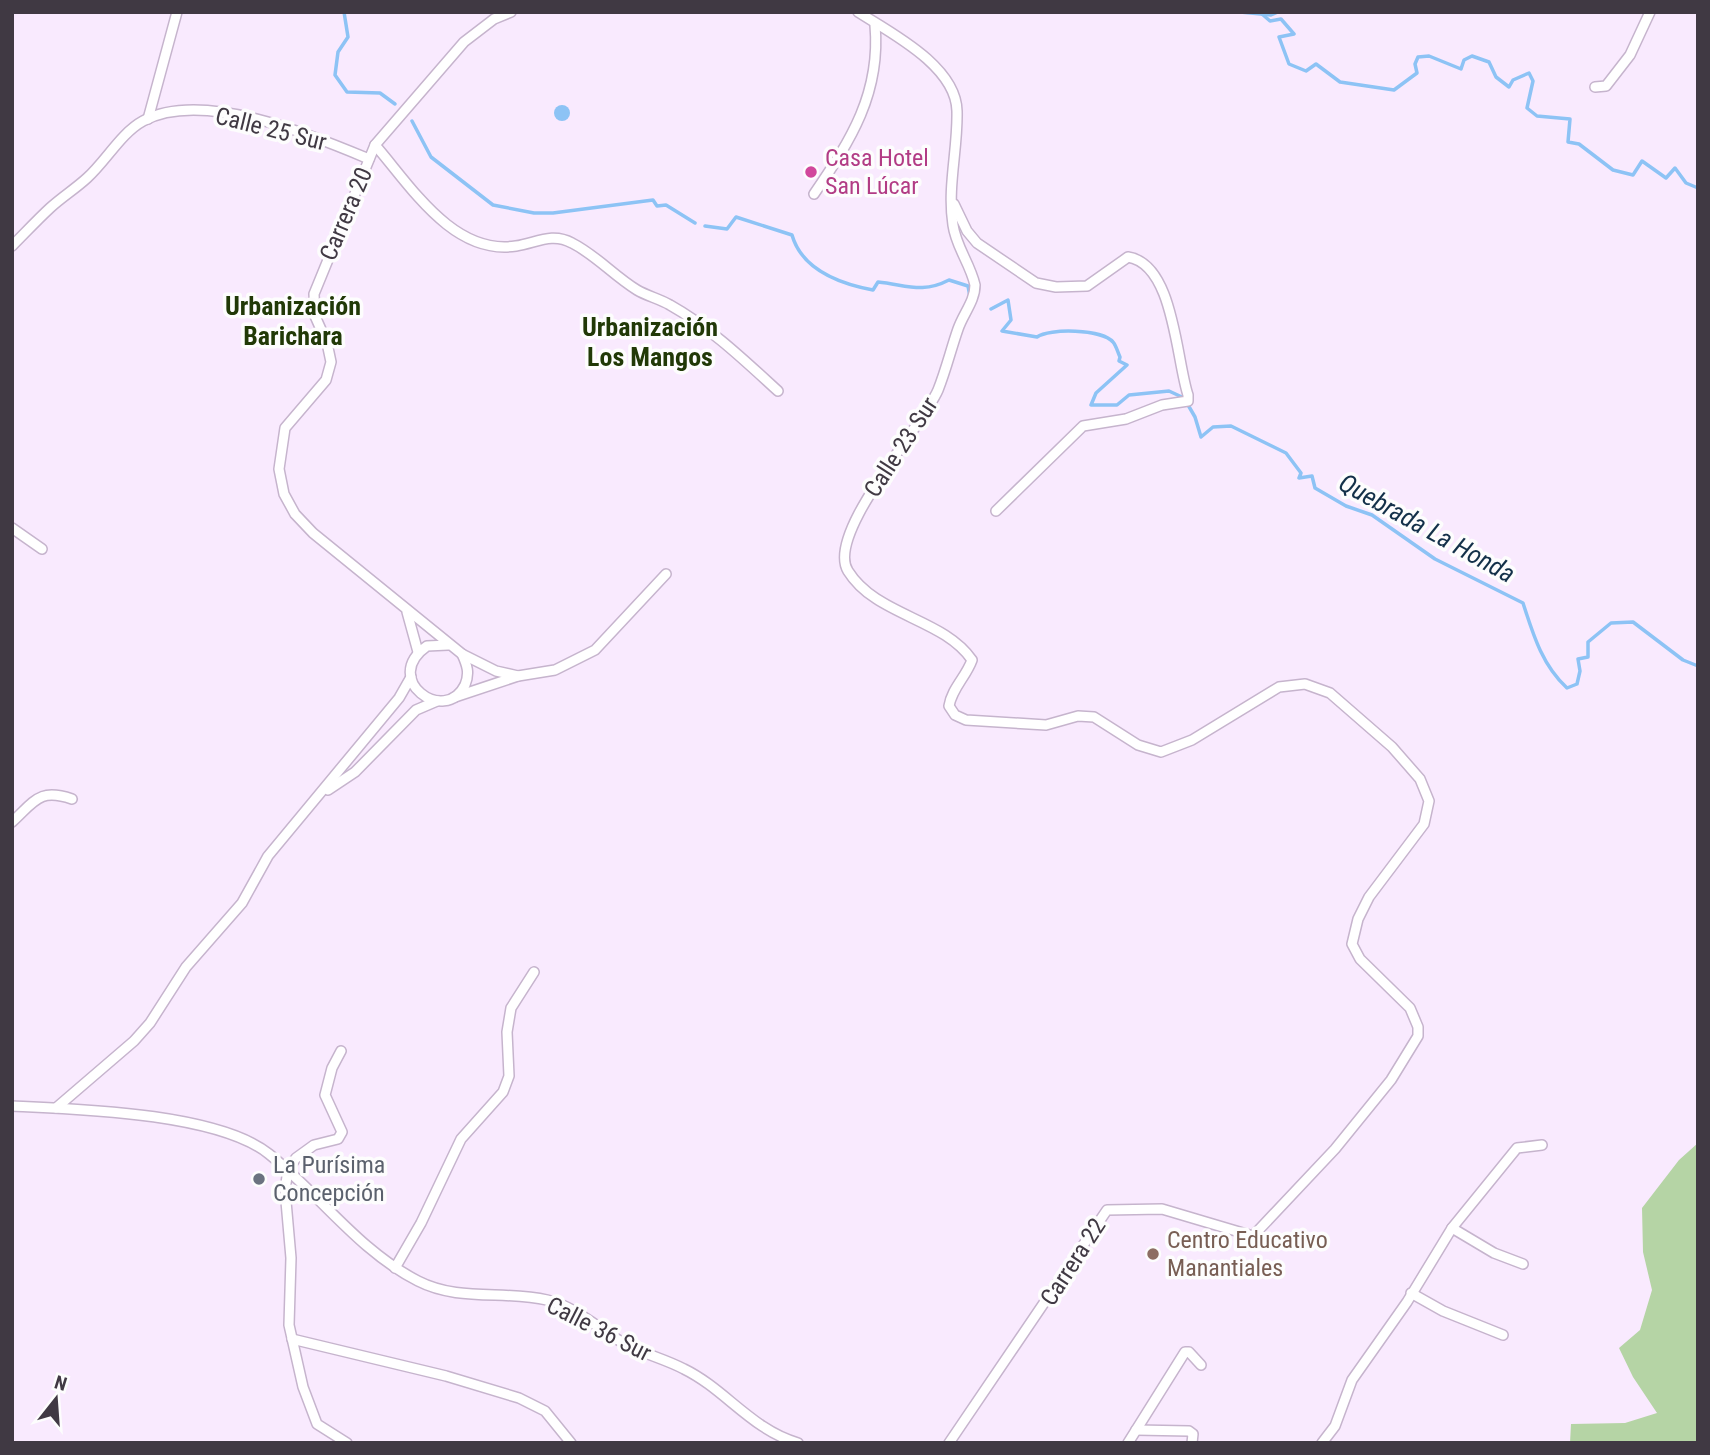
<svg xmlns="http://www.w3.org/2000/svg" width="1710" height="1455" font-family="'Roboto Condensed',sans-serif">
  <rect width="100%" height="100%" fill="#f9eafe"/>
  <path fill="#b5d4a5" d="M1698,1143V1443H1570L1571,1424L1625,1423L1657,1413L1633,1377L1619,1348L1640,1330L1652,1290L1643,1252L1642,1208L1679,1160Z"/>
  <circle fill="#8dc3f5" cx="562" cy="113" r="8"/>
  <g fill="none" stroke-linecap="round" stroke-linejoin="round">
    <g stroke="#8dc3f5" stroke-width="3.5">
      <path d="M344,12L348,37L338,52L335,75L347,92L380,93L395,104"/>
      <path d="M1240,12L1271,15L1278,12"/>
      <path d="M1262,14L1270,21L1281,19L1294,34L1279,37L1289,64L1306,71L1316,64L1340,82L1394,90L1417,73L1415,64L1418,57L1429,56L1461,69L1464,60L1472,56L1489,62L1496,77L1509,87L1513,80L1529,73L1533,81L1527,108L1537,116L1570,119L1568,142L1579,144L1613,170L1633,175L1642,161L1666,178L1675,168L1686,183L1698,188"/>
      <path d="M412,121L431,157L493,205L534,213H553L653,200L657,206L666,205L695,223"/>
      <path d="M705,226L727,229L736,217L792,235C802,270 841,284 873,290L878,282C907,285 922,294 949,280L968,286L970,297"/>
      <path d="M991,309L1008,300L1011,320L1002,331L1037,337C1049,328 1102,329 1113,342C1116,345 1118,353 1120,357L1119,361L1127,365L1096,393L1091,405H1117L1129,395L1169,391L1184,398L1195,417L1201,437L1213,427L1231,426L1286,453L1301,473L1299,478L1312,476L1315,488L1346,506L1372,515L1435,559L1523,603C1533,634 1542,665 1567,688L1577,684L1580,671L1578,659L1588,657V642L1611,623L1633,622L1683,660L1698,666"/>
    </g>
    <g stroke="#c6b4cd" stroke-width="12">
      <g id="street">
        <path d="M858,12C891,33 956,66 957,111C958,149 947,187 953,225C956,247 970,263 975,285C975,301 963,314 958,329C951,349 946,370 938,390C923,426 825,534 848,571C876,616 943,618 972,660C966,677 952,688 949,706L955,715L966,720L1046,725L1078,716L1094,717L1138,745L1161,752L1192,740L1279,687L1305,684L1330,693L1392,747L1420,779L1429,801L1424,824L1369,897L1358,919L1352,944L1360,959L1410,1008L1418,1027V1036L1391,1080L1335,1149L1253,1236L1162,1209L1107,1210L949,1443"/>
        <path d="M1595,87L1606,86L1630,55L1650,12"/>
        <path d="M148,119L177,12"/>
        <path d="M375,145C410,185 453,256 516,246C536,243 552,232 572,243C596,255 614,276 637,290C647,296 660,299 670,305C711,328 744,360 778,391"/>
        <path d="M814,194C851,140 881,93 875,25"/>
        <path d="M954,204L967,231L977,243L1036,283L1056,287L1087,286L1128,257C1174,264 1176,359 1188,395V401L1162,405L1126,419L1083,426L996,511"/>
        <path d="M12,246C25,233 37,220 50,208C62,197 75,189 87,178C106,161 121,133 143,121C202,89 312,135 369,159"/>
        <path d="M12,528L42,549"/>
        <path d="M407,612L418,652"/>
        <path d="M448,645L427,646C380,679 445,726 465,685C470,673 467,665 462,654L313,533L295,514L284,494L279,469L285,428L326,380L331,362L327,343L315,316L314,294L375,145L464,42L494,19L511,12"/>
        <path d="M462,654L496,671L518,676"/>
        <path d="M455,697L518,676L555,670L595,650L666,574"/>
        <path d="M328,790L355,772L416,710L437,701"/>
        <path d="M12,822C35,801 39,788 72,799"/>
        <path d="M341,1051L332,1068L325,1095L342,1132L338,1139L314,1145L296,1158L288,1170L285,1190L291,1258L289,1325L303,1387L317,1424L347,1443"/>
        <path d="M12,1106C78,1109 218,1113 269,1154C320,1195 359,1251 418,1281C459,1302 504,1290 547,1300C575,1306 600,1330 625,1344C644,1354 665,1359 684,1369C725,1389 752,1430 798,1443"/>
        <path d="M56,1108L134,1041L150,1023L186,967L242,903L268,856L399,698L411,677"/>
        <path d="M1452,1228L1494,1253L1523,1264"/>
        <path d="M395,1268L421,1223L461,1139L503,1092L509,1076L507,1032L511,1008L534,972"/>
        <path d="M1411,1293L1443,1311L1503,1335"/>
        <path d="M292,1339L446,1376L519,1398L545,1411L571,1443"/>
        <path d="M1136,1430L1189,1431L1193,1434L1192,1443"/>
        <path d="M1128,1443L1185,1352H1189L1201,1365"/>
        <path d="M1322,1443L1335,1426L1352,1380L1407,1302L1452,1228L1517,1148L1542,1145"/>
      </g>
    </g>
    <use href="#street" stroke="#fff" stroke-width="9"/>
  </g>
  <circle fill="#d1479c" stroke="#fdfdfd" stroke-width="2.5" cx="811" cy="172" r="7"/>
  <circle fill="#6b7280" stroke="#fdfdfd" stroke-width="2.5" cx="259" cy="1179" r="7"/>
  <circle fill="#8d6e63" stroke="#fdfdfd" stroke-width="2.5" cx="1153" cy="1254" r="7"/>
  <g text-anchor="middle" stroke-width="7" stroke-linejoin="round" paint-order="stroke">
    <g font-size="24" fill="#403943" stroke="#fdfdfd">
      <text transform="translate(271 129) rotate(14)" y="8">Calle 25 Sur</text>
      <text transform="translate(346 214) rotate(-67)" y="8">Carrera 20</text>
      <text transform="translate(901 447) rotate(-57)" y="8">Calle 23 Sur</text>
      <text transform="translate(1073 1262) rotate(-57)" y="8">Carrera 22</text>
      <text transform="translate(599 1329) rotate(27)" y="8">Calle 36 Sur</text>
    </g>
    <g font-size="24" fill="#b23c85" stroke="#fdfdfd" text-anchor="start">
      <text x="825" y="166">Casa Hotel<tspan x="825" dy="28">San Lúcar</tspan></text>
    </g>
    <g font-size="24" fill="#5b616d" stroke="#fdfdfd" text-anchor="start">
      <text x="273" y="1173">La Purísima<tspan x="273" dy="28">Concepción</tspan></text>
    </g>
    <g font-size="24" fill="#785e54" stroke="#fdfdfd" text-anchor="start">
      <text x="1167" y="1248">Centro Educativo<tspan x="1167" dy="28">Manantiales</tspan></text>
    </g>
    <g font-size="26" font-weight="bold" fill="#213907" stroke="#fdfdfd">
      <text x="293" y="315">Urbanización<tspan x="293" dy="30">Barichara</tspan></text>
      <text x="650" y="336">Urbanización<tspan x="650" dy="30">Los Mangos</tspan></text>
    </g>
    <g font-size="26" font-style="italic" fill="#133049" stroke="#fdfdfd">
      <text transform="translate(1427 528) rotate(29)" y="9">Quebrada La Honda</text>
    </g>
  </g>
  <rect width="1710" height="1455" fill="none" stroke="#403943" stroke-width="28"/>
  <g transform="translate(56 1399) rotate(17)" stroke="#fdfdfd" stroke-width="5" paint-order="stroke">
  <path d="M0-5L12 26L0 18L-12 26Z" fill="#403943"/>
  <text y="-10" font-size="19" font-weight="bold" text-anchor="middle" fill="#403943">N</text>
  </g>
</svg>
